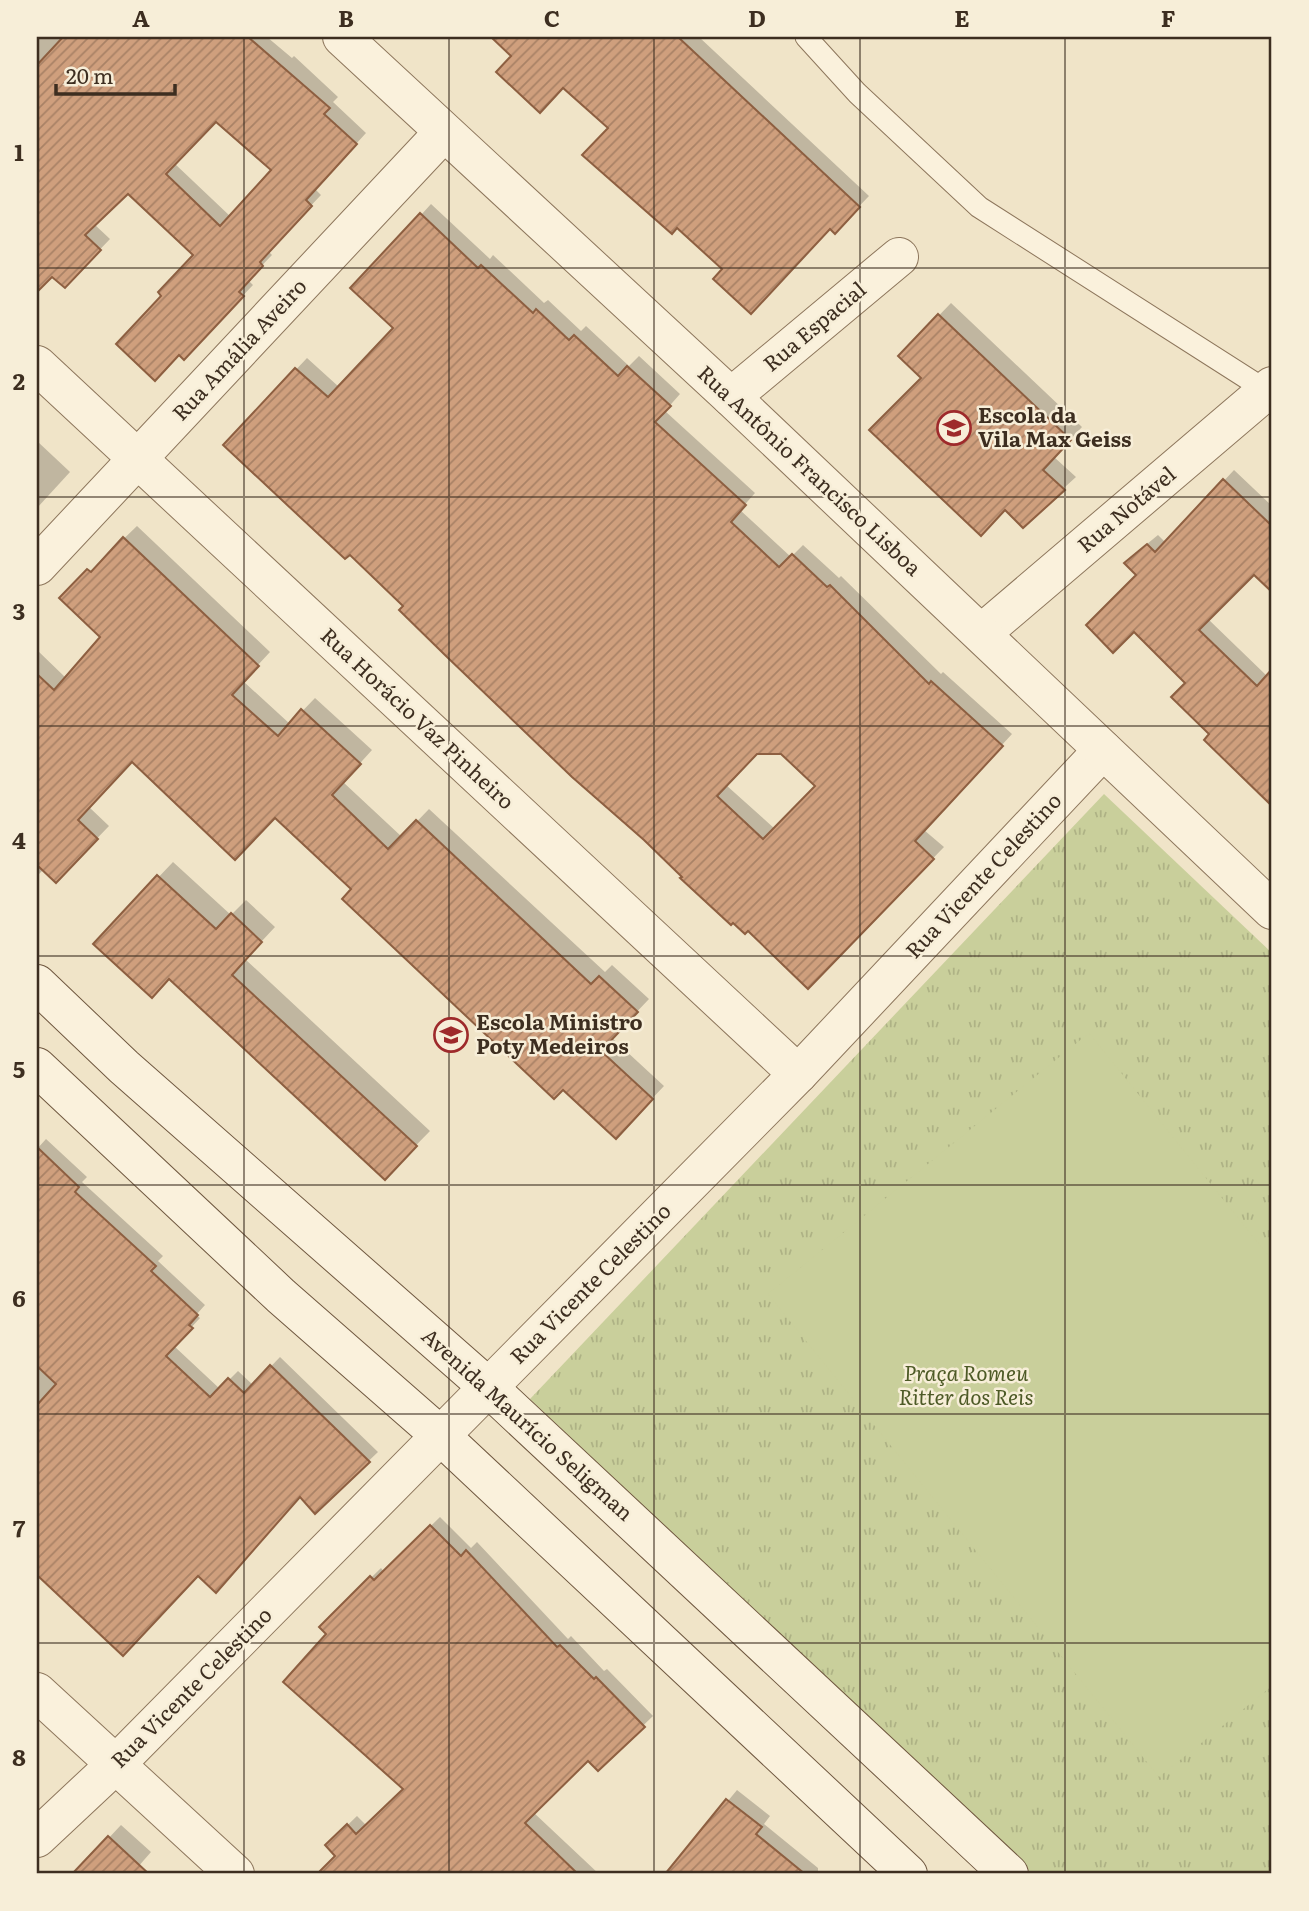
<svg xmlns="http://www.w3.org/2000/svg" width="1309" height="1911" font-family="Literata,serif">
  <defs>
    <pattern id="park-tufts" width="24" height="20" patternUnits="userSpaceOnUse" patternTransform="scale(1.75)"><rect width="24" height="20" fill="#c9cf9b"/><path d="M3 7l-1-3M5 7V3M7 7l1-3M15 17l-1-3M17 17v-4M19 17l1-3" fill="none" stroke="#aeb285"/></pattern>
    <pattern id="building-hatch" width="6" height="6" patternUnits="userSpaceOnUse" patternTransform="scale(1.75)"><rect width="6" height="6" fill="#cf9f7d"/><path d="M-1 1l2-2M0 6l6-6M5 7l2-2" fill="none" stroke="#a98266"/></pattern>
  </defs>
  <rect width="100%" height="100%" fill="#f0e4c8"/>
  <path fill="url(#park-tufts)" d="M1104,794L1272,953V1874H1032L530,1399Z"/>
  <path fill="#c9cf9b" d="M1089,1033L1272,1260V1686L1159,1777L768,1294Z"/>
  <g fill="#0003" fill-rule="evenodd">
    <path d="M37,37H267L292,58L294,56L338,97L333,102L366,133L315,189L321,195L268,251L272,255L248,280L253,285L194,347L164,296L196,255L128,191L94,224L110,239L65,286L37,266ZM216,120L274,170L231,217L174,163Z"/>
    <path d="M494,37H699L869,196L845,221L724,269L610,128L563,86L513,55Z"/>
    <path d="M431,204L490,259L493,255L544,303L548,300L581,331L586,326L629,366L639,356L680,394L665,411L755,493L740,510L791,557L803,545L839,578L841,576L941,674L943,672L1012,734L924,830L944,847L808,987L748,929L733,921L350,553L225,445L307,358L339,387L396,328L421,215ZM769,740L818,786L775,829L726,785Z"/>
    <path d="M951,303L1082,427L1054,457L1076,477L1023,525L923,377L900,356Z"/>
    <path d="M37,441L70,472L37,508Z"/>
    <path d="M1234,470L1272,506V589L1254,572L1208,619L1268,677L1272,672V805L1206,740L1212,734L1138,575L1136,553L1158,535L1166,543Z"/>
    <path d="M137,526L270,652L243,681L290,724L315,698L372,750L343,782L402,837L429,809L605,972L612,965L649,999L612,1038L664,1086L628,1124L354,889L275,816L132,760L89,807L109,826L56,881L44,869L39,874L37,872V650L66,678L103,637L62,598Z"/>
    <path d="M173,862L231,915L246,900L275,927L245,959L430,1131L385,1177L170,977L95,944Z"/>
    <path d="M46,1139L87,1177L82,1182L163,1256L158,1261L205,1305L196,1315L200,1318L174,1346L220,1389L238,1371L253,1385L280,1357L378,1452L315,1512L300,1495L199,1574H37V1149Z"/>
    <path d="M440,1517L471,1548L477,1542L568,1639L571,1636L604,1671L607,1669L653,1716L598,1769L588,1759L533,1812L599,1874L325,1872L338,1856L327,1845L357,1816L367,1826L406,1789L328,1634L321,1627L381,1568L384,1572Z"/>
    <path d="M737,1790L770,1816L764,1824L818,1868V1874H675L670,1871Z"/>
    <path d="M121,1825L151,1852L137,1868L143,1874H75Z"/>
  </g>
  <g fill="url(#building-hatch)" stroke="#8d5f41" stroke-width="2" fill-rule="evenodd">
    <path d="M63,37H248L330,108L324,114L357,144L306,200L312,206L260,262L263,266L239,292L244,296L184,360L179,355L155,381L116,344L161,296L158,292L193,255L128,194L85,235L101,250L65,288L52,277L37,292V65ZM216,122L271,170L220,226L166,174Z"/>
    <path d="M491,37H678L860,207L835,234L830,229L751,314L713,279L722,269L677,228L672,234L582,155L608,128L563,88L540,113L496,72L511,56Z"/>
    <path d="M420,213L478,268L481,265L533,313L536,309L569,340L574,335L618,376L627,366L671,406L655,422L746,505L731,522L779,567L792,554L827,587L830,585L929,684L931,681L1003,746L915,841L934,859L808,989L748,931L745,934L733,923L731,925L680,878L682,877L644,840L572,777L446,656L399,610L403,606L350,555L345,559L223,445L295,368L328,397L393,328L350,288ZM757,754H781L815,786L763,839L717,796Z"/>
    <path d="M938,314L1071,440L1043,470L1065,490L1023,528L1005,510L981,536L869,430L921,378L898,356Z"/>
    <path d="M1223,479L1272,526V592L1254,575L1199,630L1257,686L1272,669V806L1204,740L1209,734L1171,697L1185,683L1134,632L1113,653L1086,625L1136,575L1124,563L1147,544L1155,552Z"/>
    <path d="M123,537L259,666L232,695L278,736L301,709L361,764L332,795L388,849L416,820L591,984L599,976L638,1012L601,1051L653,1099L616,1139L563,1090L554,1099L342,899L351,889L275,818L235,860L132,762L78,820L98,839L56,883L37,865V674L54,690L100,637L59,598L87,569L91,572Z"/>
    <path d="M157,875L216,929L231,913L262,942L232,975L417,1146L385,1180L169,979L152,998L93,944Z"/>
    <path d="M37,1147L79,1187L75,1192L156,1266L151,1271L198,1315L189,1325L193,1328L166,1356L210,1397L228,1378L244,1393L270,1365L370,1462L315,1514L300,1497L216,1593L198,1576L123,1656L37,1575V1405L56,1384L37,1366Z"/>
    <path d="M430,1525L461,1556L466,1550L557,1647L560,1645L594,1679L596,1677L645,1727L598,1771L588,1761L525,1823L578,1874H317L335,1856L325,1845L347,1824L356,1834L403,1789L283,1682L326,1634L319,1627L370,1576L374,1580Z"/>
    <path d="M726,1799L762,1827L756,1834L805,1874H665Z"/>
    <path d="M108,1836L149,1874H72Z"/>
  </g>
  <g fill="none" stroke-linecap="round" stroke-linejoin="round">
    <g stroke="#8d765c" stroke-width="23">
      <path id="service" d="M806,37L857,93L979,207L1267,391"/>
    </g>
    <g stroke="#8d765c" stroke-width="40">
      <g id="minor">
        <path d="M37,365L798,1074"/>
        <path d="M731,397L899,257"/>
        <path d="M37,566L443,133"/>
        <path d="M982,633L1272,386"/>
        <path d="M37,1692L235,1874"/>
        <path d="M37,1838L115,1765L798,1074L1103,750"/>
      </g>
    </g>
    <g stroke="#8d765c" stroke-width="40">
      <path id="tertiary" d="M342,37L731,397L1272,910"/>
    </g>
    <g stroke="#6f573f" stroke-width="40">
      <g id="secondary">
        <path d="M37,984L124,1067L489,1388L1009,1874"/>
        <path d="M37,1067L281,1296L442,1437L908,1874"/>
      </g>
    </g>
    <use href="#service" stroke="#faf1dc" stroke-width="21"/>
    <use href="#minor" stroke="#faf1dc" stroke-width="38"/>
    <use href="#tertiary" stroke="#faf1dc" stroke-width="38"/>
    <use href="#secondary" stroke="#faf1dc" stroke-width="38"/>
  </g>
  <path fill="none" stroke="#3d2e20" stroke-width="2" stroke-opacity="0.55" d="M244,37V1874M449,37V1874M654,37V1874M860,37V1874M1065,37V1874M37,268H1272M37,497H1272M37,726H1272M37,956H1272M37,1185H1272M37,1414H1272M37,1643H1272"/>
  <defs>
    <g id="school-ring" transform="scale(1.75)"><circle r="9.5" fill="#f7eed8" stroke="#9e2a2b" stroke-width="1.5"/><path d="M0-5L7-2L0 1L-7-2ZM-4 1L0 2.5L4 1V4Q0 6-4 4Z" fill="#9e2a2b"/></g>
  </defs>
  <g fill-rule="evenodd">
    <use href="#school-ring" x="954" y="428"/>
    <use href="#school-ring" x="451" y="1035"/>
  </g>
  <g text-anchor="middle" stroke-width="5" stroke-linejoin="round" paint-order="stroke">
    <g font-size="21" fill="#3d2e20" stroke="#f7eed8">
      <text transform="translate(815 327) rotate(-40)" y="7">Rua Espacial</text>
      <text transform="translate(240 350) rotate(-47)" y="7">Rua Amália Aveiro</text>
      <text transform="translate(809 471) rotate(43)" y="7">Rua Antônio Francisco Lisboa</text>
      <text transform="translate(1127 510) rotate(-40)" y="7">Rua Notável</text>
      <text transform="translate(417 719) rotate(43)" y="7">Rua Horácio Vaz Pinheiro</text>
      <text transform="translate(984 876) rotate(-47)" y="7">Rua Vicente Celestino</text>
      <text transform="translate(591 1284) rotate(-45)" y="7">Rua Vicente Celestino</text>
      <text transform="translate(527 1425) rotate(42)" y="7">Avenida Maurício Seligman</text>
      <text transform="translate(192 1688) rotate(-45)" y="7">Rua Vicente Celestino</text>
    </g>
    <g font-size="21" font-weight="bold" fill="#3d2e20" stroke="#f7eed8" text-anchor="start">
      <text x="978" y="423">Escola da<tspan x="978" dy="24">Vila Max Geiss</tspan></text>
      <text x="476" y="1030">Escola Ministro<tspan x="476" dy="24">Poty Medeiros</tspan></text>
    </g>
    <g font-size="21" font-style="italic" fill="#4d5a26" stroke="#f7eed8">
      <text x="966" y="1381">Praça Romeu<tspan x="966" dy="24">Ritter dos Reis</tspan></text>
    </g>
  </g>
  <rect width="1309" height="1911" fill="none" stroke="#f7eed8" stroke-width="77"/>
  <path d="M56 84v10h119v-10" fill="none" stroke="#3d2e20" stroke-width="3.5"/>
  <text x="66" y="84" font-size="21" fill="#3d2e20" stroke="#f7eed8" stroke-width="5" paint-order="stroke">20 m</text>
  <rect x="38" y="38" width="1232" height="1834" fill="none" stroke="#3d2e20" stroke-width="2.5"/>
  <g font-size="23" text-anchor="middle" font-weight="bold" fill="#3d2e20">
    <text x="141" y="27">A</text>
    <text x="346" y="27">B</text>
    <text x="552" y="27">C</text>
    <text x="757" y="27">D</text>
    <text x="962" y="27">E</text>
    <text x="1168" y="27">F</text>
    <text x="19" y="161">1</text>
    <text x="19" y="390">2</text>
    <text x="19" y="620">3</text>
    <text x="19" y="849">4</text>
    <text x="19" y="1078">5</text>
    <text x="19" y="1307">6</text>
    <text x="19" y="1537">7</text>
    <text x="19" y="1766">8</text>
  </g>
</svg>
